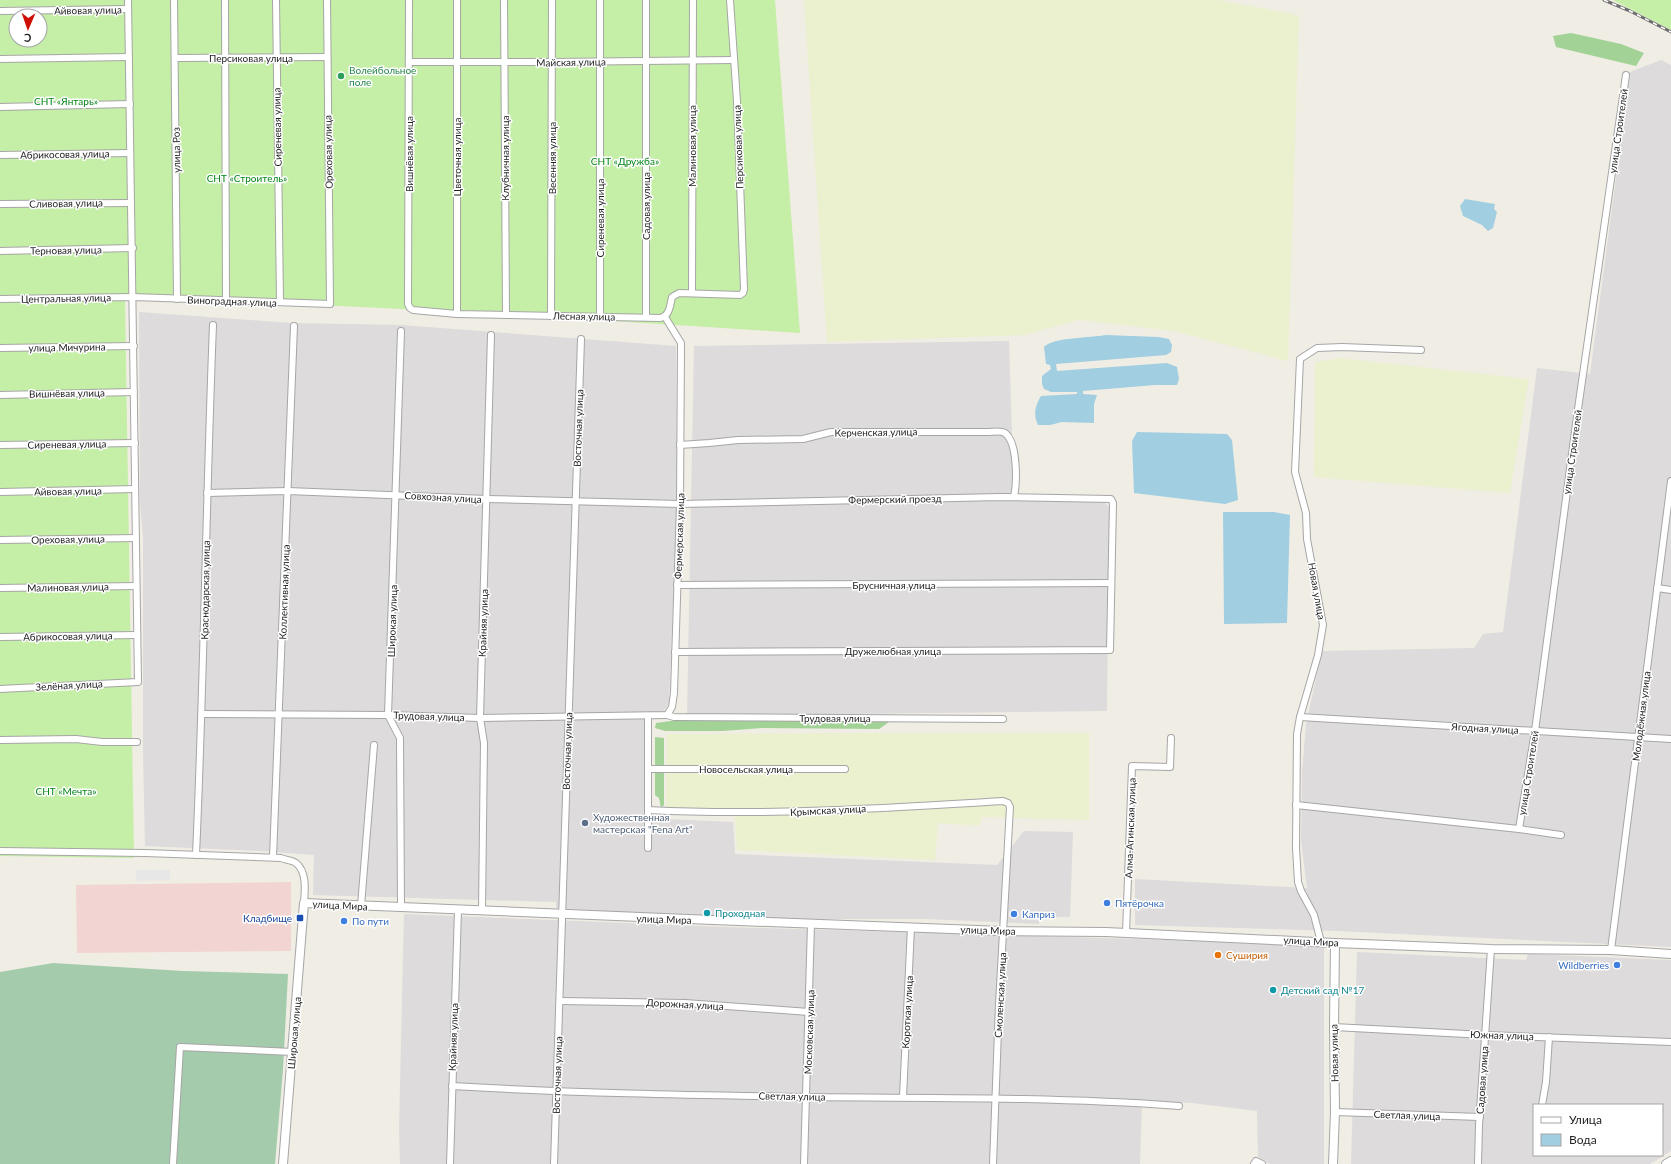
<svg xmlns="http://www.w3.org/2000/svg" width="1671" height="1164" font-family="Lato,sans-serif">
  <rect width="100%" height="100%" fill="#f0ede4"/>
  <g fill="#dddbdb" fill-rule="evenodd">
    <path d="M1661,60L1671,65V947L1337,931L1135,925V879L1307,888L1301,841L1302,773L1306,724L1322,651L1474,648L1483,634L1503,632L1537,368L1590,374L1630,72Z"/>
    <path d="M139,312L292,323L401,325L676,346L677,497L669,703L663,712L644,713V818L733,822L735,854L997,865L1024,831L1073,832L1070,917H1040L1039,924L926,919H805L678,916L556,908V902L313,895L314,855L260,851L145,846L143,753V537L140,502Z"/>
    <path d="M1009,341L1014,500L1103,501L1109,507L1107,711L687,716L694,346Z"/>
    <path d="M404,914L725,927L1171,940L1324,947V1164H1270L1258,1157L1257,1111L1192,1103L1142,1100L1140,1164H400L399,1129Z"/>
    <path d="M1357,952L1526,960L1528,954L1671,960V1151L1650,1164H1351ZM1534,1105H1662V1155H1534Z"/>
  </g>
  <path fill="#f2d5d2" d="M291,882V951L77,953L76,885Z"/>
  <g fill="#ebf0ce">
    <path d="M804,0H1219L1288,13L1299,16L1288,361L1174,331L1079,320L1024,335L827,342Z"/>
    <path d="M1340,358L1529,379L1510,493L1314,477L1315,362Z"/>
    <path d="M893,733H1089V820L982,817L979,826L938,823L935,860L737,850L735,813L666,810L667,734Z"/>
  </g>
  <g fill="#c5eea6" fill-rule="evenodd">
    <path d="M0,0H775L800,333C576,319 351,302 125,300L134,858L0,856ZM16,16H40V40H16Z"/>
    <path d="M1613,0H1671V30Z"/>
  </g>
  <g fill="#a3d296">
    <path d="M1571,33L1621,44L1644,53L1636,66L1556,47L1553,36Z"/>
    <path d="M694,718L874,720L889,722L879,729L762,728L723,731H665L655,728L656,723Z"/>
    <path d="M655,737L664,738V805L661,808L659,798L655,795Z"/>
  </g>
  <path fill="#a3cbac" d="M53,963L183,971L288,974L283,1070L275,1164H0V972Z"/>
  <path fill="#e7e7e7" d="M136,870H170V880L136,881Z"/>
  <g fill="#a1cee1">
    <path d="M1465,199L1495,204L1494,209L1497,212L1493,228L1488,231L1482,225L1463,216L1460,206Z"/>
    <path d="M1106,335L1158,337L1169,339L1172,345L1171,352L1166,355L1056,364L1057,371L1167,363L1177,367L1179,379L1177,385H1155L1083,391V394L1097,395L1094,404V423L1062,422L1050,425H1038C1033,414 1035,406 1041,396L1077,394V392H1051L1044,389L1042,384V376L1051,369L1050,365L1046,364L1044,347C1053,337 1091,338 1106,335Z"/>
    <path d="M1137,432L1227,434L1232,440L1238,500L1225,504L1134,493L1132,441Z"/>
    <path d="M1223,512H1274L1290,515L1287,623L1224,624Z"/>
  </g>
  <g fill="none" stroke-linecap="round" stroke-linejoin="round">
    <g stroke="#a6a6a6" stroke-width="8">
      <g id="minor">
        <path d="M174,0L177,299"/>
        <path d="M225,0L226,301"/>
        <path d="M276,0L280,302"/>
        <path d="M409,0L408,304L410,308L413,310L457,314L660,318C670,316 670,305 672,297L679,293L740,295L743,293L744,289L737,101L730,0"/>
        <path d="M457,0V314"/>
        <path d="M504,0L506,315"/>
        <path d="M600,0V317"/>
        <path d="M0,11L128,9"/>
        <path d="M175,58L327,57"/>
        <path d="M0,59L129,57"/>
        <path d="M409,62H552L733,60"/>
        <path d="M0,107L130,104"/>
        <path d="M0,155L130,153"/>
        <path d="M0,204L131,203"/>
        <path d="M0,251L133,248"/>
        <path d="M692,292L693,0"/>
        <path d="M0,299L133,297L330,304L327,0"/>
        <path d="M551,316L552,0"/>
        <path d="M646,317V0"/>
        <path d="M401,331L388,715L400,738L401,908"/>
        <path d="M0,348L134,346"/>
        <path d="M0,395L134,392"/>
        <path d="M0,445L135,443"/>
        <path d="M680,445L709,443L738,440L803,439L831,432H987C993,432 1000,430 1005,433C1018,443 1017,483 1014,497"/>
        <path d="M0,492L135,489"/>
        <path d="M207,493L288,491L487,499L680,504L1000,497L1111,499L1113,503L1110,650L675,652"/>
        <path d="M0,540L136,538"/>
        <path d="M677,585L1110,583"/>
        <path d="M0,588L136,586"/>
        <path d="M1657,588L1671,590"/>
        <path d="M0,637L137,635"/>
        <path d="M0,689L138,682L128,0"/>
        <path d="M202,714L388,715L480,718L667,715L672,707L674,693L680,504L681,343L665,317"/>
        <path d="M667,715L674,717L1003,719"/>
        <path d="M648,716V848"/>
        <path d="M1300,717L1671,739"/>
        <path d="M0,740L76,739L102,742H137"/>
        <path d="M648,769H845"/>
        <path d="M1296,805L1519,829L1535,731L1578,409L1626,75"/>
        <path d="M648,810C767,816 885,808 1003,801L1008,803L1010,807L999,1004L993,1164"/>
        <path d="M1519,829L1561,835"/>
        <path d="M0,851L145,853L281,858C285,860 292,860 296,863C307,872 305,890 304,903"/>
        <path d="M196,855C204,678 206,501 213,325"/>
        <path d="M273,857L294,326"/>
        <path d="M361,906L374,745"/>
        <path d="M482,910L484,743L480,718L491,335"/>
        <path d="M1126,933L1132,766L1170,767L1171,738"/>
        <path d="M1321,942L1314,915L1301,891L1298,882L1296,848L1297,734L1300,717L1318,655L1323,625L1307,539L1306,513L1295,472L1300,359L1317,348L1342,347L1421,350"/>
        <path d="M1611,950L1671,481"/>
        <path d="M560,1001L685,1003L809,1012"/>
        <path d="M1334,1027L1485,1035L1671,1042"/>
        <path d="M452,1086C570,1093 688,1095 806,1097C931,1098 1055,1097 1179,1106"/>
        <path d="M903,1097L911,927"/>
        <path d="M1542,1105L1546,1082L1549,1037"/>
        <path d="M1335,1112L1480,1117"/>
        <path d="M173,1164L180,1047L293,1052"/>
        <path d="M450,1164L458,910"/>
        <path d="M554,1164L581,339"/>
        <path d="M804,1164L811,924"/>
        <path d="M1254,1164L1256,1161L1262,1164"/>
        <path d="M1478,1164L1479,1125L1491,949"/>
      </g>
    </g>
    <g stroke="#a6a6a6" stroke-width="10">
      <g id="tertiary">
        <path d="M283,1164L304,903L688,919L1003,931L1106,932L1335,943L1491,949L1611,950L1671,954"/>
        <path d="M1333,1164L1335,1112L1334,1027L1335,943"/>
        <path d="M1666,1164L1671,1161"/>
      </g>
    </g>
    <use href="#minor" stroke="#fff" stroke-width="6"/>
    <use href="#tertiary" stroke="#fff" stroke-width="8"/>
    <g stroke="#6d6d6d" stroke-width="3">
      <path id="rail" d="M1604,0L1630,11L1671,32"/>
    </g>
    <use href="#rail" stroke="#fff" stroke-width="1.5" stroke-dasharray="4.5" stroke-linecap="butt"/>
  </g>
  <circle fill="#2e9e5b" stroke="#fff" stroke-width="1.5" cx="341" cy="76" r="4"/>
  <circle fill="#5c6f8a" stroke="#fff" stroke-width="1.5" cx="585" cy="823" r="4"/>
  <g fill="#3f7fe0" stroke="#fff" stroke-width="1.5">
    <circle cx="1107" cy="903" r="4"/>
    <circle cx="1014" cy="914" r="4"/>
    <circle cx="344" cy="921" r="4"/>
    <circle cx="1617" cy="965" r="4"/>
  </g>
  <g fill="#0f9aa8" stroke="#fff" stroke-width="1.5">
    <circle cx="707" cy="913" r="4"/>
    <circle cx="1273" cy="990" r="4"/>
  </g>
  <rect fill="#1a4fb4" stroke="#fff" stroke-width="1.5" x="296" y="914" width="8" height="8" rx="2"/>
  <circle fill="#e8710a" stroke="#fff" stroke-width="1.5" cx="1218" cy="955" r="4"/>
  <g text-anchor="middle" stroke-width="3" stroke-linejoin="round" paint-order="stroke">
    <g font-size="10" fill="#1f1f1f" stroke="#fff">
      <text transform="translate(88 10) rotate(-1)" y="4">Айвовая улица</text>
      <text x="251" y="62">Персиковая улица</text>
      <text transform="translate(571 62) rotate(-1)" y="4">Майская улица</text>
      <text transform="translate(277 127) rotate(-91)" y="4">Сиреневая улица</text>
      <text transform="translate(1618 131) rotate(-82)" y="4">улица Строителей</text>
      <text transform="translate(692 146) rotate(-90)" y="4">Малиновая улица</text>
      <text transform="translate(738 147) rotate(-92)" y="4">Персиковая улица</text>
      <text transform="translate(176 150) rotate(-91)" y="4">улица Роз</text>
      <text transform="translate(328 152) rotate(-91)" y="4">Ореховая улица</text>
      <text transform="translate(65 154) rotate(-1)" y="4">Абрикосовая улица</text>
      <text transform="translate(409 154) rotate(-90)" y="4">Вишнёвая улица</text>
      <text transform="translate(457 157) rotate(-90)" y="4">Цветочная улица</text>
      <text transform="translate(505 158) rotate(-90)" y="4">Клубничная улица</text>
      <text transform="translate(552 158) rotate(-90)" y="4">Весенняя улица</text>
      <text transform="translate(66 203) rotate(-1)" y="4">Сливовая улица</text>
      <text transform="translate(646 206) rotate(-90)" y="4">Садовая улица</text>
      <text transform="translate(600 218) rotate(-90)" y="4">Сиреневая улица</text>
      <text transform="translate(66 250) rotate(-1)" y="4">Терновая улица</text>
      <text transform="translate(66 298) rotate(-1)" y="4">Центральная улица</text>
      <text transform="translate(232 301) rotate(2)" y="4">Виноградная улица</text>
      <text transform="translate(584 316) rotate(1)" y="4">Лесная улица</text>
      <text transform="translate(67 347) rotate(-1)" y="4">улица Мичурина</text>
      <text transform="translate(67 393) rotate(-1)" y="4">Вишнёвая улица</text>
      <text transform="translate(578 428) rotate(-88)" y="4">Восточная улица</text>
      <text transform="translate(876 432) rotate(-1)" y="4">Керченская улица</text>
      <text transform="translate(67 444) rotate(-1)" y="4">Сиреневая улица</text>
      <text transform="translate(1572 452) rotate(-82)" y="4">улица Строителей</text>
      <text transform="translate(68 491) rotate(-1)" y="4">Айвовая улица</text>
      <text transform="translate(443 497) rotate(3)" y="4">Совхозная улица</text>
      <text transform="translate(895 499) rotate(-1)" y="4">Фермерский проезд</text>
      <text transform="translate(679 536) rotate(-88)" y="4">Фермерская улица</text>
      <text transform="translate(68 539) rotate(-1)" y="4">Ореховая улица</text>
      <text x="894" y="589">Брусничная улица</text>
      <text transform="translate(68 587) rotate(-1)" y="4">Малиновая улица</text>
      <text transform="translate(205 590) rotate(-89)" y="4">Краснодарская улица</text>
      <text transform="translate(1317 591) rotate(80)" y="4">Новая улица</text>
      <text transform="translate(284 592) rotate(-88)" y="4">Коллективная улица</text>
      <text transform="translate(392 621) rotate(-88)" y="4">Широкая улица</text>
      <text transform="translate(483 623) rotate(-88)" y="4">Крайняя улица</text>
      <text transform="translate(68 636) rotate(-1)" y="4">Абрикосовая улица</text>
      <text x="893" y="655">Дружелюбная улица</text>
      <text transform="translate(69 685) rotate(-3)" y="4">Зелёная улица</text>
      <text transform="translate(429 716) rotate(2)" y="4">Трудовая улица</text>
      <text transform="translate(1641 716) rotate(-83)" y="4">Молодёжная улица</text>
      <text x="835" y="722">Трудовая улица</text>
      <text transform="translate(1485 728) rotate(3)" y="4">Ягодная улица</text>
      <text transform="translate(567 751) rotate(-88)" y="4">Восточная улица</text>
      <text x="746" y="773">Новосельская улица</text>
      <text transform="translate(1528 773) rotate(-81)" y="4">улица Строителей</text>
      <text transform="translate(828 810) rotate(-3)" y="4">Крымская улица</text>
      <text transform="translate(1130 828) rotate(-88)" y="4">Алма-Атинская улица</text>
      <text transform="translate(340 905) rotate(3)" y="4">улица Мира</text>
      <text transform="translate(664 919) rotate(2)" y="4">улица Мира</text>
      <text transform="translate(988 930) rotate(2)" y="4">улица Мира</text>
      <text transform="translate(1311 941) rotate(3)" y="4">улица Мира</text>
      <text transform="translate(1000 995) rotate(-87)" y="4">Смоленская улица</text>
      <text transform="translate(685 1004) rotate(3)" y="4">Дорожная улица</text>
      <text transform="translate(907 1012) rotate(-87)" y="4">Короткая улица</text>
      <text transform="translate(809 1032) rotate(-88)" y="4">Московская улица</text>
      <text transform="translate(294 1033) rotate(-85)" y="4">Широкая улица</text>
      <text transform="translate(1502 1035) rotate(2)" y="4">Южная улица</text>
      <text transform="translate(453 1037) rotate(-88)" y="4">Крайняя улица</text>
      <text transform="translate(1334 1053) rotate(-91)" y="4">Новая улица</text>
      <text transform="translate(557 1075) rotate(-88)" y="4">Восточная улица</text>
      <text transform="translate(1482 1080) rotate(-86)" y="4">Садовая улица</text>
      <text transform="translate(792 1096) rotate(1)" y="4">Светлая улица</text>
      <text transform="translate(1407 1115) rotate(2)" y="4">Светлая улица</text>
    </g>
    <g font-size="10" fill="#27864d" stroke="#fff" text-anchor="start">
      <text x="349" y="74">Волейбольное<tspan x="349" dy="12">поле</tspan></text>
    </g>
    <g font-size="10" fill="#048517" stroke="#fff">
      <text x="66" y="105">СНТ «Янтарь»</text>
      <text x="625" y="165">СНТ «Дружба»</text>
      <text x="247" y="182">СНТ «Строитель»</text>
      <text x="66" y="795">СНТ «Мечта»</text>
    </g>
    <g font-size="10" fill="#4e5e75" stroke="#fff" text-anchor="start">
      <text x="593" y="821">Художественная<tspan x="593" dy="12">мастерская "Fena Art"</tspan></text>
    </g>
    <g font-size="10" fill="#366cbe" stroke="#fff" text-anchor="start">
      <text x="1115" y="907">Пятёрочка</text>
      <text x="1022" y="918">Каприз</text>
      <text x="352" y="925">По пути</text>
      <text x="1609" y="969" text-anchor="end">Wildberries</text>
    </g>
    <g font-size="10" fill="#0d838f" stroke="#fff" text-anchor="start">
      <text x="715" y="917">Проходная</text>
      <text x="1281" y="994">Детский сад №17</text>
    </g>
    <g font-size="10" fill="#164399" stroke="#fff" text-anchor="end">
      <text x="292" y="922">Кладбище</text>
    </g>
    <g font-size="10" fill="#c56008" stroke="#fff" text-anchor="start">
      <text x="1226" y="959">Суширия</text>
    </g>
  </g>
  <rect x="1533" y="1104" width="130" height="52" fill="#ffffff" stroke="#a5a5a5"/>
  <rect x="1541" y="1117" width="20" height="6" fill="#ffffff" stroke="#a5a5a5"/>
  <text x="1569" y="1124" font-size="12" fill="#1f1f1f">Улица</text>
  <rect x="1541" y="1134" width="20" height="12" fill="#a1cee1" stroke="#a5a5a5"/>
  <text x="1569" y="1144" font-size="12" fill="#1f1f1f">Вода</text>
  <g transform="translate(28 28) rotate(182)"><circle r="19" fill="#ffffff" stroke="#a5a5a5"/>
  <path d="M0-3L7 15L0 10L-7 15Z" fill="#cd0e00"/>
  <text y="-6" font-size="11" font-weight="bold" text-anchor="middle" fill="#1f1f1f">С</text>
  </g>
</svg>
